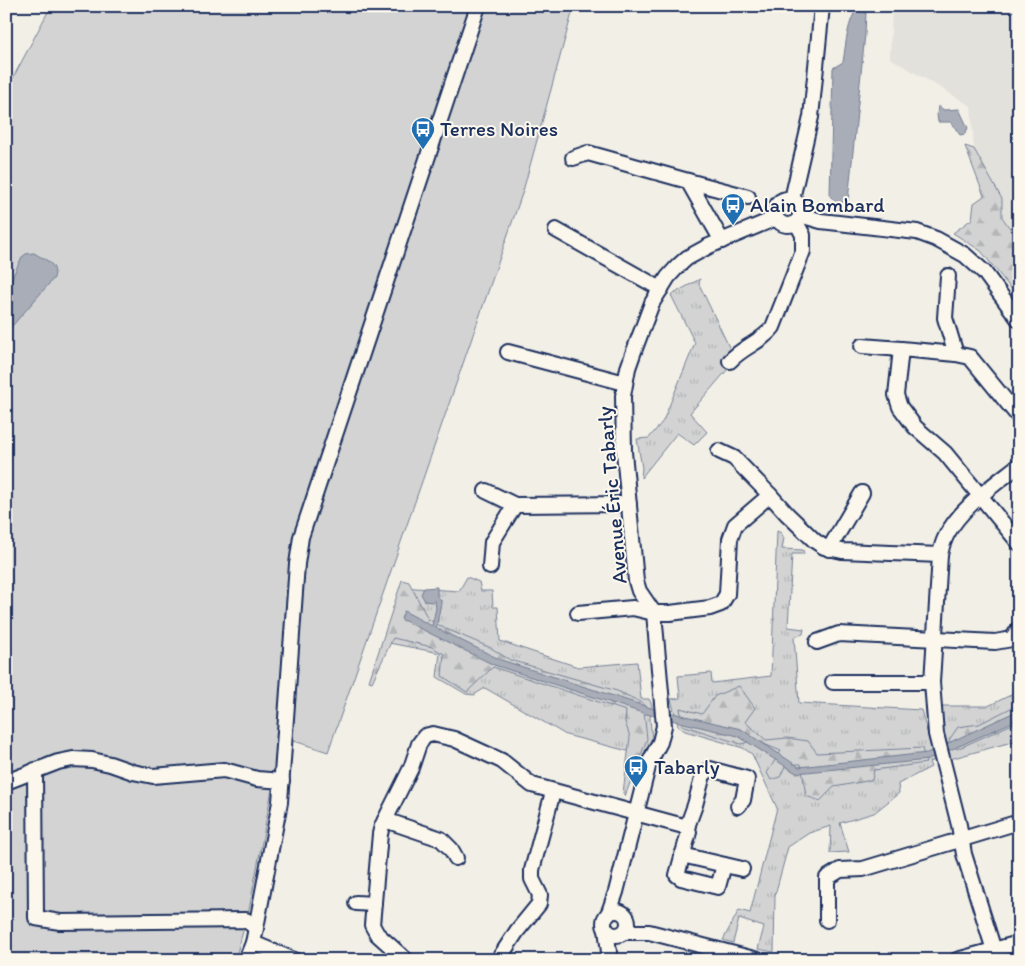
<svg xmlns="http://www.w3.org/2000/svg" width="1025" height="966" font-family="Itim,sans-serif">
  <defs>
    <pattern id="grass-tufts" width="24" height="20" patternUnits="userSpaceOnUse" patternTransform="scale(1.25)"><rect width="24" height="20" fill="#d2d3d2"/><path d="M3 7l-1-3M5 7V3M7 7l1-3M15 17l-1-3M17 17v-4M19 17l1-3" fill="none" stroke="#b4b5b7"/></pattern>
    <pattern id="forest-firs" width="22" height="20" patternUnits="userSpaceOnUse" patternTransform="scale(1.25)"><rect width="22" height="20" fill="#d2d3d2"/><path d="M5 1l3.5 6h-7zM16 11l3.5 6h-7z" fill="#b4b5b7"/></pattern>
  </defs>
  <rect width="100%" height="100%" fill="#f2efe6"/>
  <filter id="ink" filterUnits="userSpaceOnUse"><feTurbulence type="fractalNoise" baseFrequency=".02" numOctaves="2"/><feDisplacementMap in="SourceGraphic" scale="10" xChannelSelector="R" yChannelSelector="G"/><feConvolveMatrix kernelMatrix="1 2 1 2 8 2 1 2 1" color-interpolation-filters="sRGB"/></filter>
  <g filter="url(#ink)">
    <path fill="#e2e1dc" d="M892,6H1019V241L1002,217V199L974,149L971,106L890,58Z"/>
    <g fill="url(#grass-tufts)" stroke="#768198">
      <path d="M700,279L699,284L730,349L728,369L690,413L707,432L694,445L677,433L641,478L642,468L637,439L649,438L663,421L695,343L671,295Z"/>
      <path d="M777,531L781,533L784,538L782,549L803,550L804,554H792L788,627L804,629L803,634L794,637L799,703L921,710L935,760L929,762L931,767L898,784L899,793L874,813L840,823L849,852L830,853L831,826L809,833L788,847L775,895L774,952L758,949L764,927L739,919L733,943L723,940L739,910L750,913L777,808L752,754L743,748L685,731L678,726L671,699L680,698L678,676L711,673L712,683L771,676Z"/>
      <path d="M467,577L479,582L481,591H492L493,607H498L500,641L578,667L637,662L641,699H649L652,705L650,719L652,738L643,755L566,735L485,688L474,695L466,694L437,677L440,653L389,643L401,587L459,591Z"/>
      <path d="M1019,691V740L950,759L942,728L941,706H988Z"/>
    </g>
    <g fill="url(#forest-firs)" stroke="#768198">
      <path d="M965,146L974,149L1002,199V217L1019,241V299L981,251L953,233L972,219L974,203L984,196Z"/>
      <path d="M402,580L409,582L428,619L444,628L491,648L510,660L617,691L643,703L647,739L625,796L623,793L630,737L625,722L626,711L493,667L467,692L442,676L444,654L432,647L393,638L372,682L369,681Z"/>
      <path d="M739,686L755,708L745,722L766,740L787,738L808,741L817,753L922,748L926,763L874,770L872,780L834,787L820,801L806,796L801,764H786L780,777L771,780L767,773L781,751L754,740L741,744L682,725L680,708L702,714L715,696Z"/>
      <path d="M1019,704V721L957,749L949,740L958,727L979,724Z"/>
    </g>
    <path fill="#d2d3d2" stroke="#768198" d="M51,6H574L523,191L328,752L282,737L249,910L235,960H6V91Z"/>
    <g fill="#a9adb7" stroke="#707b93">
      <path d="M859,6H864L866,12L865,34L848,201L838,204L830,196L833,68L843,62C846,45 847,20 859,6Z"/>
      <path d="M938,106L944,110L959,109L968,128L965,134L960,135L951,122H938L937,114Z"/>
      <path d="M34,253C45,260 58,263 54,278L6,333V290L22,257L26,254Z"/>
      <path d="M437,587V596L441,600V603L436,628L501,660L651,708L741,729L799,767L927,753L1019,710V719L928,760L796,773L738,736L646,714L494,665L401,619L404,611L432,626L436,608L435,601L431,602L425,601L421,594L424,588Z"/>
    </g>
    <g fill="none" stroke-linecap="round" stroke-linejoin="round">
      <g stroke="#1b2f5e" stroke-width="18">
        <g id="minor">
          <path d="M573,158L588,153L688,181L722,241"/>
          <path d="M688,181L748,197"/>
          <circle cx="788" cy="212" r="13"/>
          <path d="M792,199L811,117L822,6"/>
          <path d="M800,215L821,221L917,232L936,239L965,255L984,272L1019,320"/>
          <path d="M556,230L661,289"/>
          <path d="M948,276L945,318L956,354"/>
          <path d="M862,346L901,349"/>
          <path d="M508,352L625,383"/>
          <path d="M730,361C742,347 762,342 773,327L803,251V235L796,222"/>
          <path d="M1019,417L970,357L956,354L901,349L896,395L900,407L915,427L945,453L1019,543"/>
          <path d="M719,451L734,458L770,495"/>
          <path d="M486,491L515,505L629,504"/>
          <path d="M829,549L862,493"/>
          <path d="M490,567L492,542L515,505"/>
          <path d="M578,613L633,608L654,613H670L710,608L721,604L727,594L730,539L735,525L770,495L787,514L815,541L824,547L842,551L940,555"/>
          <path d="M817,642L839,634L995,642L1012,639L1019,628"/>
          <path d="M833,682H932"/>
          <path d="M35,770L36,918L60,922L246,920L256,928"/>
          <path d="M6,782L58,762L73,759L92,760L110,764L133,772L153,776L224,770L257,779L282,781"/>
          <path d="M385,820L441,839L451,849L456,858"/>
          <path d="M687,827L695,805L703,775L710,769L747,779L743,800L738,806"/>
          <path d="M682,855L742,869"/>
          <path d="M356,903L374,904"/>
          <circle cx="616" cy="923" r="12"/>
          <path d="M608,915L616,892L649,763L660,742L664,726L654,613L639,591L636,581L624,452L623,396L628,368L634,351L652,303L668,277L678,266L687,258L709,246L776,218"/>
          <path d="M827,920V878L840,870L863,869L1019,822"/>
          <path d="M606,929L609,952L607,960"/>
          <path d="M625,932H649L758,960"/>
          <path d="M253,943L294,960"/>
          <path d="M246,960L253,943L256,928L280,802L297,564L301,537L478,6"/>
          <path d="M406,960L377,934L372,925L380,834L382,826L411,768L419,744L425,736L433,734L454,739L502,761L532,785L687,827L689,832L677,875L681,878L718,887L724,865"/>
          <path d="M498,960L517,931L539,904L540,895L532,879V870L553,792"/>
          <path d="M957,960L1019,943"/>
          <path d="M997,960L964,854L959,825L936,734L932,682L940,555C941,549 943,542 946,536C960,508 994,485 1019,465"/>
        </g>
      </g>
      <use href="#minor" stroke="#fbf7ec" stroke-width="14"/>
    </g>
  </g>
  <defs>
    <g id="bus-pin" transform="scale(1.25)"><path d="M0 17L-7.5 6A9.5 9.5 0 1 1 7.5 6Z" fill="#1f6fb2" stroke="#fbf7ec"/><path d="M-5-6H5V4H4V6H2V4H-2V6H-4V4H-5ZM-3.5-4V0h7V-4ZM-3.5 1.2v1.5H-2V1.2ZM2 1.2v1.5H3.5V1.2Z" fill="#fff"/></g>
  </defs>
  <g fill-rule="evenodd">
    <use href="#bus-pin" x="423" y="129"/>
    <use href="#bus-pin" x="733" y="205"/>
    <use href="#bus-pin" x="636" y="767"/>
  </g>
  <g text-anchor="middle" stroke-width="4" stroke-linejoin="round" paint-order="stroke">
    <g font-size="21" fill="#1b2f5e" stroke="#fbf7ec" text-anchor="start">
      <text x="440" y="136">Terres Noires</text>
      <text x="750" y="212">Alain Bombard</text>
      <text x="654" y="774">Tabarly</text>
    </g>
    <g font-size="21" fill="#1b2f5e" stroke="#fbf7ec">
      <text transform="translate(612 495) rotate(-95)" y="7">Avenue Éric Tabarly</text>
    </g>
  </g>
  <rect width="1025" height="966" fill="none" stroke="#fbf7ec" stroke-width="25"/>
  <rect x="12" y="12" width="1000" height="941" fill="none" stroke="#1b2f5e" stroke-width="2" filter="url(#ink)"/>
</svg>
